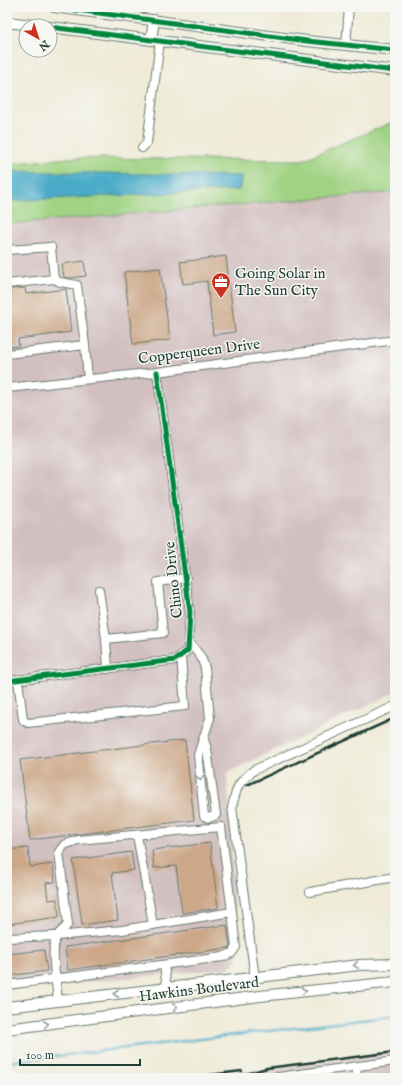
<svg xmlns="http://www.w3.org/2000/svg" width="402" height="1085" font-family="'IM FELL English',serif">
  <rect width="100%" height="100%" fill="#f6f6f2"/>
  <filter id="ink" filterUnits="userSpaceOnUse"><feTurbulence type="fractalNoise" baseFrequency=".025" numOctaves="2"/><feDisplacementMap in="SourceGraphic" scale="8" xChannelSelector="R" yChannelSelector="G"/><feConvolveMatrix kernelMatrix="1 2 1 2 8 2 1 2 1" color-interpolation-filters="sRGB"/></filter>
  <filter id="wash" filterUnits="userSpaceOnUse"><feTurbulence type="fractalNoise" baseFrequency=".012" numOctaves="4" result="noise"/><feDisplacementMap in="SourceGraphic" scale="16" xChannelSelector="R" yChannelSelector="G"/><feGaussianBlur stdDeviation="0.9" result="paint"/><feColorMatrix in="noise" values="0 0 0 0 0 0 0 0 0 0 0 0 0 0 0 0 0 1.4 0 .05"/><feComposite in="paint" operator="in"/></filter>
  <g filter="url(#wash)">
    <rect width="100%" height="100%" fill="#efebd7"/>
    <g fill="#d2bfc0">
      <path d="M395,192V692L227,773L238,957L229,968L7,990V224Z"/>
      <path d="M395,1052V1078H203Z"/>
    </g>
    <path fill="#a0d383" stroke="#60885c" d="M395,121V192L7,224V164L68,158L302,160Z"/>
    <path fill="#48abc8" stroke="#34747e" d="M7,171H9L242,176L239,190L7,201Z"/>
    <g fill="none" stroke-linecap="round" stroke-linejoin="round">
      <path stroke="#48abc8" stroke-width="2.5" d="M7,1062L395,1016"/>
    </g>
    <g id="blocks">
      <g fill="#cca788">
        <path d="M226,256L235,332L213,335L207,281L183,284L180,262Z"/>
        <path d="M84,261L86,276L69,278L64,277L62,264Z"/>
        <path d="M160,268L170,340L133,344L124,272Z"/>
        <path d="M25,288L26,294L66,289L71,332L18,339L19,346L7,347V296H11L10,289Z"/>
        <path d="M185,740L194,820L30,840L20,760Z"/>
        <path d="M210,843L218,908L182,913L176,866L154,868L152,850Z"/>
        <path d="M28,848L30,867L53,864L55,882L46,883L48,900L57,899L59,917L7,924V850Z"/>
        <path d="M131,852L134,870L112,873L118,920L82,925L73,860Z"/>
        <path d="M227,925L230,947L228,948L68,970L65,947Z"/>
        <path d="M44,950L47,971L7,976V954Z"/>
      </g>
    </g>
  </g>
  <g filter="url(#ink)">
    <use href="#blocks" fill-opacity="0" stroke="#687a6d" stroke-width="1"/>
    <g fill="none" stroke-linecap="round" stroke-linejoin="round">
      <g stroke="#687a6d" stroke-width="10">
        <g id="minor">
          <path d="M346,45L349,7"/>
          <path d="M142,148L147,143L160,41"/>
          <path d="M7,250L51,247L54,279L7,284"/>
          <path d="M54,279L60,282L77,285L85,345L88,379"/>
          <path d="M7,354L85,345"/>
          <path d="M7,388L157,372L395,340"/>
          <path d="M99,590L106,639"/>
          <path d="M189,642L201,657L205,668L210,718L198,755L204,816L209,818L216,815L207,749L204,740"/>
          <path d="M108,669L106,639L163,633L158,582L186,578"/>
          <path d="M18,680L23,719L24,721L28,723L185,706L181,656"/>
          <path d="M7,681L175,660L188,650L190,612L157,372"/>
          <path d="M137,835L153,925"/>
          <path d="M310,892L395,877"/>
          <path d="M7,938L54,936H56L122,930L232,912L221,827L78,840L64,845L59,852L68,924C65,929 57,934 56,938C50,951 57,986 58,1001"/>
          <path d="M164,965L167,988"/>
          <path d="M255,978L232,807C237,787 237,783 254,770L395,706"/>
          <path d="M7,985L223,957L232,953L236,947L232,912"/>
          <path d="M355,1067L359,1078"/>
          <path d="M271,1078L395,1061"/>
        </g>
      </g>
      <g stroke="#687a6d" stroke-width="12">
        <g id="major">
          <path d="M54,7L307,41L395,50"/>
          <path d="M7,22L40,26"/>
          <path d="M50,27L395,71"/>
          <path d="M151,40L154,20"/>
          <path d="M7,1007L359,965L395,964"/>
          <path d="M7,1029L260,996L395,982"/>
        </g>
      </g>
      <use href="#minor" stroke="#fff" stroke-width="8"/>
      <use href="#major" stroke="#fff" stroke-width="10"/>
      <g stroke="#1f3d34" stroke-width="2.5">
        <path d="M247,785L395,718"/>
        <path d="M183,1078L242,1071"/>
        <path d="M232,1078L267,1068L395,1052"/>
      </g>
      <g stroke="#f6f6f2" stroke-width="8">
        <g id="cycleway">
          <path d="M54,7L307,41L395,50"/>
          <path d="M50,27L395,71"/>
          <path d="M7,681L175,660L188,650L190,612L157,372"/>
        </g>
      </g>
      <use href="#cycleway" stroke="#00873e" stroke-width="5"/>
    </g>
    <defs><path id="oneway-chevron" d="M-2-3.5L2.5 0L-2 3.5" fill="none" stroke-width="1.6" stroke-linecap="round" stroke-linejoin="round"/></defs>
    <g stroke="#8f9e9a">
      <use href="#oneway-chevron" transform="translate(200 778) rotate(85)"/>
      <use href="#oneway-chevron" transform="translate(356 965) rotate(175)"/>
      <use href="#oneway-chevron" transform="translate(304 991) rotate(-6)"/>
      <use href="#oneway-chevron" transform="translate(116 994) rotate(173)"/>
      <use href="#oneway-chevron" transform="translate(175 1007) rotate(-7)"/>
      <use href="#oneway-chevron" transform="translate(46 1024) rotate(-7)"/>
    </g>
  </g>
  <defs>
    <g id="office-pin" transform="scale(1)"><path d="M0 17L-7.5 6A9.5 9.5 0 1 1 7.5 6Z" fill="#c8321e" stroke="#f6f6f2"/><path d="M-6-3h4V-5.5h4V-3h4V5H-6ZM-1-4.5V-3h2v-1.5ZM-6 0V1H6V0Z" fill="#fff"/></g>
  </defs>
  <g fill-rule="evenodd">
    <use href="#office-pin" x="221" y="282"/>
  </g>
  <g text-anchor="middle" stroke-width="3" stroke-linejoin="round" paint-order="stroke">
    <g font-size="15" fill="#1f3d34" stroke="#f6f6f2" text-anchor="start">
      <text x="235" y="278">Going Solar in<tspan x="235" dy="17">The Sun City</tspan></text>
    </g>
    <g font-size="15" fill="#1f3d34" stroke="#f6f6f2">
      <text transform="translate(199 351) rotate(-7)" y="5">Copperqueen Drive</text>
      <text transform="translate(173 580) rotate(-96)" y="5">Chino Drive</text>
      <text transform="translate(199 989) rotate(-7)" y="5">Hawkins Boulevard</text>
    </g>
  </g>
  <rect width="402" height="1085" fill="none" stroke="#f6f6f2" stroke-width="24"/>
  <g transform="translate(38 38) rotate(141)"><circle r="19" fill="#f6f6f2" stroke="#a0aca6"/>
  <path d="M0-3L7 15L0 10L-7 15Z" fill="#c8321e"/>
  <text y="-6" font-size="11" font-weight="bold" text-anchor="middle" fill="#1f3d34">N</text>
  </g>
  <path d="M20 1059v6h120v-6" fill="none" stroke="#1f3d34" stroke-width="2"/>
  <text x="26" y="1059" font-size="12" fill="#1f3d34" stroke="#f6f6f2" stroke-width="3" paint-order="stroke">100 m</text>
</svg>
